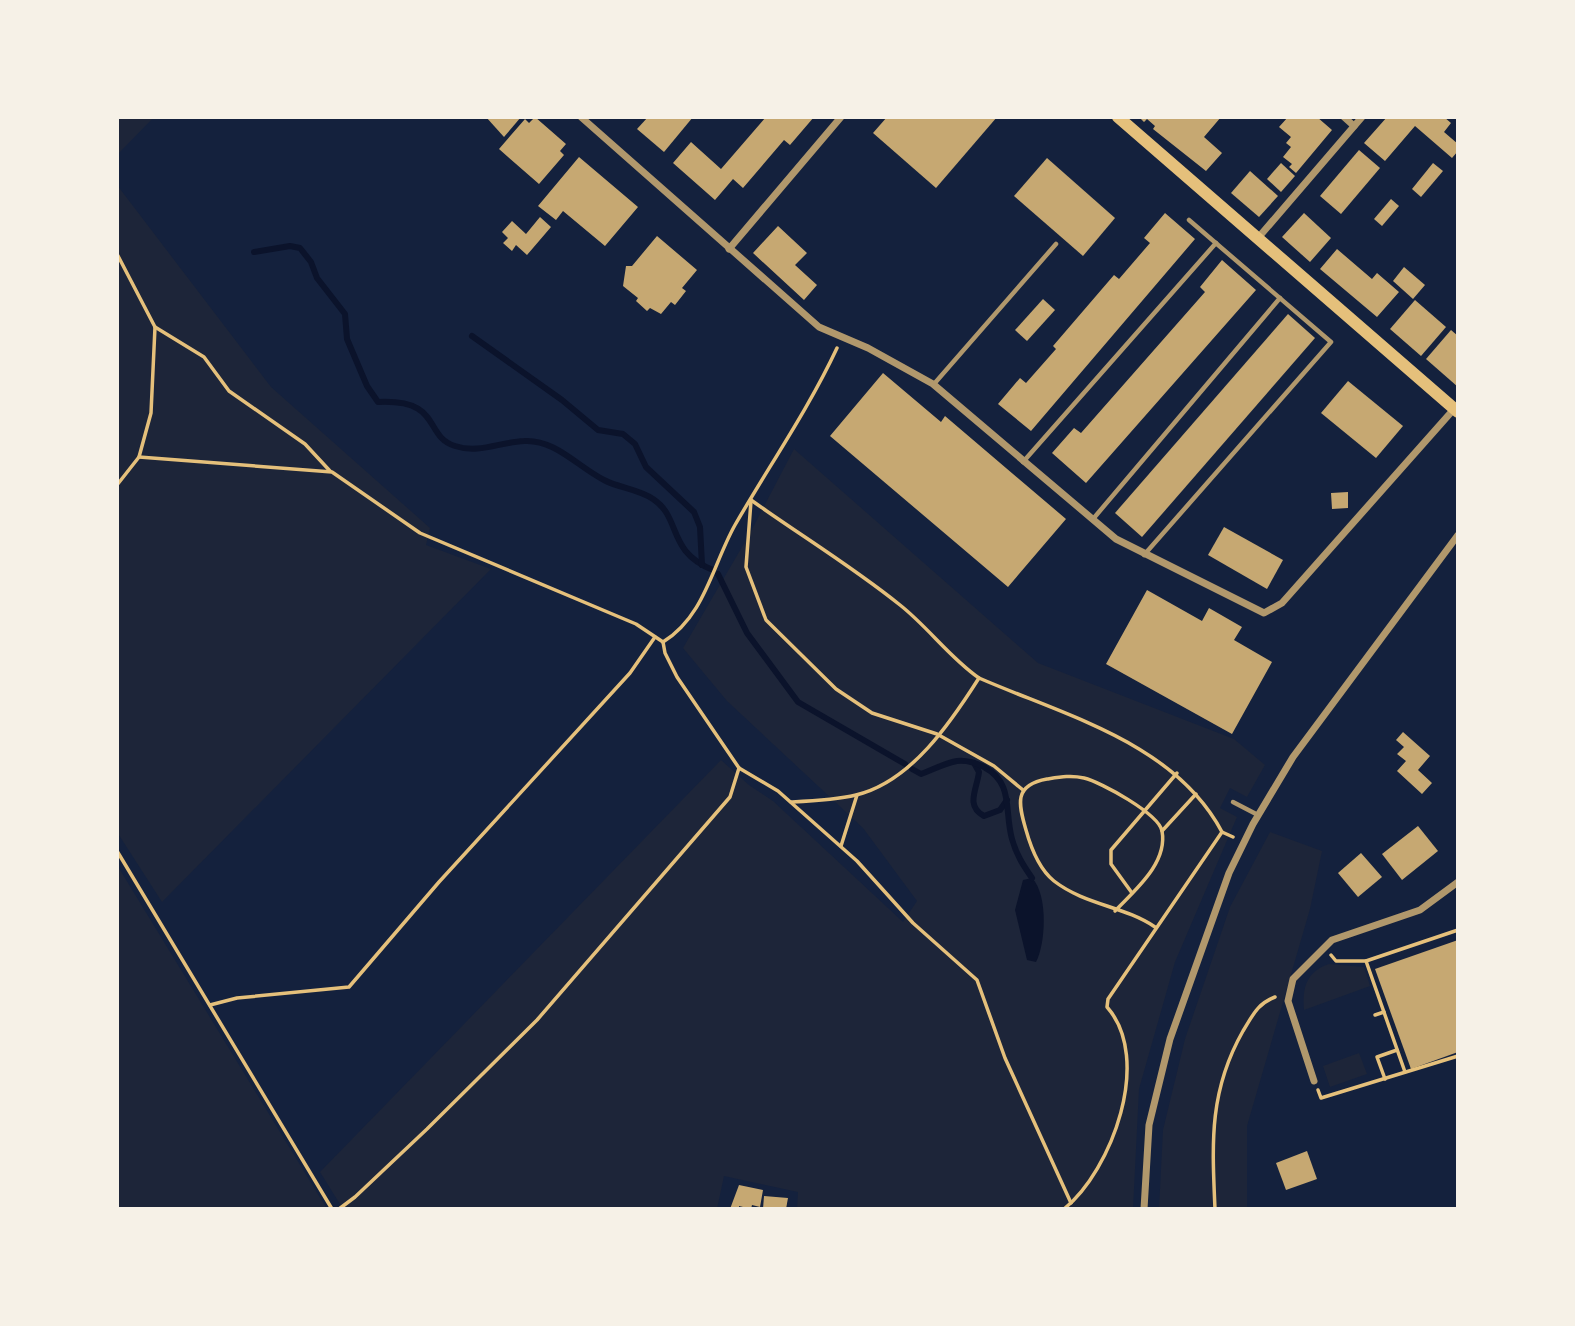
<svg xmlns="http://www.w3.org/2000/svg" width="1575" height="1326" font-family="'Work Sans',sans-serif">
  <rect width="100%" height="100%" fill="#14213d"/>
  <g fill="#1d2539">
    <path d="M117,117H154L117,155Z"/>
    <path d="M117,185L271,387L430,528L426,545L491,569L162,902L117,832Z"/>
    <path d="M794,449L1038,663L1234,739L1265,765L1247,797L1230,788L1220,808L1237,817L1175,962L1139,1089L1133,1209H797L798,1192L724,1176L717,1209H343L320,1172L721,760L749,785L773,801L903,922L917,901L863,828L727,701L683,648L749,535Z"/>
    <path d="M1270,832L1322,851L1310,909L1247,1126V1209H1159L1163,1130L1185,1039L1230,907Z"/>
    <path d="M117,865L327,1209H117Z"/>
    <path d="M1329,964L1364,967L1370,986L1304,1010C1302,988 1306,972 1329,964Z"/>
    <path d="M1359,1053L1367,1074L1330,1087L1323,1066Z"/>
  </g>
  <path fill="#0b132b" d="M1032,878C1048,894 1046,943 1036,962L1027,960L1015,910L1023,880Z"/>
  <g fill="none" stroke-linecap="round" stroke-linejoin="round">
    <g stroke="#0b132b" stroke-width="6">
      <path d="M254,252L290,246L300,248L311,262L317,278L345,314L347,339L367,386L378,402C443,399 423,436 455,446C479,454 500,442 524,441C555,439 578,467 604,480C619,488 638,489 653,499C682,518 666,551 713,570"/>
      <path d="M472,336L562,400L598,430L623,434L635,444L646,467L694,512L700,527L702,565"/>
      <path d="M718,574L747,633L798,702L905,764"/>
      <path d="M974,763L979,772C977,789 965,806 984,816L1000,810L1007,800"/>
      <path d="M912,769L921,774C932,770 945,763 957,761C966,760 976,763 984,767C1014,783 1004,810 1012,839C1016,854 1023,865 1032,878"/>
    </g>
  </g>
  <g fill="#c6a872">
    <path d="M486,117H521L504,137Z"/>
    <path d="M535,117L566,144L560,151L564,155L539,184L499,149L525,119L529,123Z"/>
    <path d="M648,117H693L664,152L637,129Z"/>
    <path d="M766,117H814L790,145L784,140L743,188L733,179L715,200L673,163L691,142L721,169Z"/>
    <path d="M887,117H997L936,188L873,133Z"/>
    <path d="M1139,117H1221L1204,137L1222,153L1206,171L1153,129L1155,126L1147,119L1144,122Z"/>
    <path d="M1288,117H1317L1332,130L1296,173L1289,167L1292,164L1283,157L1291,147L1286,143L1291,137L1279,127Z"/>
    <path d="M1387,117H1444L1451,123L1444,132L1458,144V151L1452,158L1415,126L1385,161L1364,143Z"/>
    <path d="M1359,150L1380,168L1341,214L1320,196Z"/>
    <path d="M579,157L638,207L605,246L563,211L556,220L538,206Z"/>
    <path d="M1047,158L1115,218L1083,256L1014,196Z"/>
    <path d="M1281,163L1295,176L1281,192L1267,179Z"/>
    <path d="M1433,163L1443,171L1421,197L1412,189Z"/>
    <path d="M1250,171L1278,196L1259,217L1231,193Z"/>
    <path d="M1391,199L1399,206L1382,226L1374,219Z"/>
    <path d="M1165,213L1195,239L1031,431L998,404L1020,378L1026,383L1056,349L1053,346L1114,275L1119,279L1150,243L1144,238Z"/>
    <path d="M1304,213L1331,238L1310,262L1282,237Z"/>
    <path d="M540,217L551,227L527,255L516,245L512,251L503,243L508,238L502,232L512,221L526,234Z"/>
    <path d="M778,226L807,253L795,265L817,285L804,300L753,253Z"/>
    <path d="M657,236L697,270L682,288L686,291L675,305L671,302L661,314L650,308L647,311L636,301L638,298L623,286L626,266H632Z"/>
    <path d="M1337,249L1372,279L1377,273L1399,292L1377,317L1320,269Z"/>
    <path d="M1222,260L1256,290L1086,483L1052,453L1074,428L1081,433L1205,292L1200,287Z"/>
    <path d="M1404,267L1425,285L1413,299L1393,281Z"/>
    <path d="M1043,299L1055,310L1027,341L1015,330Z"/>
    <path d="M1415,300L1446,327L1421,356L1390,329Z"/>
    <path d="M1288,314L1315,338L1142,537L1115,513Z"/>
    <path d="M1451,330L1458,336V387L1426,359Z"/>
    <path d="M883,373L941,422L945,416L1066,519L1008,587L830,436Z"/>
    <path d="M1348,381L1403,426L1376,458L1321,413Z"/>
    <path d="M1348,492V508L1332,509L1331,493Z"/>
    <path d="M1224,527L1283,560L1267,589L1208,555Z"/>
    <path d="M1147,590L1202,621L1209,608L1242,627L1234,640L1272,662L1232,734L1106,664Z"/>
    <path d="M1403,732L1430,756L1418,770L1432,783L1422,794L1397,771L1406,761L1397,754L1404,747L1396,740Z"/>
    <path d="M1418,826L1438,851L1402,880L1382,854Z"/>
    <path d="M1361,853L1382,877L1358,897L1338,873Z"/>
    <path d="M1458,940V1052L1411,1069L1375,969Z"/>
    <path d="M1307,1151L1317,1179L1286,1190L1276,1163Z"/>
    <path d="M739,1185L763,1190L760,1207L752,1205L751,1209L739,1206V1209H730Z"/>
    <path d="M764,1196L788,1198L786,1209H763Z"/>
  </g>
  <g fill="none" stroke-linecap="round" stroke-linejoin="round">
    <g stroke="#e5c07b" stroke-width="3.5">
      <path d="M117,254L155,327L151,413L139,457L117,485"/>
      <path d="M155,327L204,357L229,391L305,444L330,471"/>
      <path d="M139,457L332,472L420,533L636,624L663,642"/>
      <path d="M751,500C800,535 853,567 900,605C928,627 950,658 979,678C1066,716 1175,743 1222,832"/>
      <path d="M751,501L746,567L766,620L836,689L872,713L937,734L994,766L1023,790"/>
      <path d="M663,642L665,653L677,677L739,768L778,791L857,861L913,923L977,980L1005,1058L1071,1203"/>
      <path d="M663,642C705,616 712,566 735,525C769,466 808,410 837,348"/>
      <path d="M791,802C812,801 835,800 856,795C911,782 951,722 979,678"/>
      <path d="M1162,831L1196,794"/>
      <path d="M841,846L857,795"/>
      <path d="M117,851L332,1209"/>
      <path d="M1132,893L1111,864V850L1177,773"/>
      <path d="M1115,911C1135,890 1168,863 1162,831C1159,814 1101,782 1084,778C1071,775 1060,777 1047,779C1014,785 1018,803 1026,830C1031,848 1039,869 1054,881C1085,905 1124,906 1155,927"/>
      <path d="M1331,955L1336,961H1366L1405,1072"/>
      <path d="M1366,961L1458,930"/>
      <path d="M210,1005L237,998L349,987L439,882L630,673L655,637"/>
      <path d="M1375,1015L1384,1012"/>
      <path d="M1385,1079L1377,1057L1397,1050"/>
      <path d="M1318,1090L1321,1098L1458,1056"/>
      <path d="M339,1209L355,1197L427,1129L537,1020L730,797L739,768"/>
      <path d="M1064,1209C1112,1170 1153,1059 1107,1007L1108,999L1222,832L1233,837"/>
      <path d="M1215,1209C1212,1142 1209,1091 1243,1031C1253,1015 1257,1004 1275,997"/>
    </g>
    <g stroke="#b1986c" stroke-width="4.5">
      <path d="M934,384L1056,244"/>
      <path d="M1023,462L1216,243"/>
      <path d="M1093,519L1280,298"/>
      <path d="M1144,555L1331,342L1189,220"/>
      <path d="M1233,802L1258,815"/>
    </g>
    <g stroke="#b1986c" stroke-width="7">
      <path d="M581,117L819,327L868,348L933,384L1116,539L1264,613L1282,603L1454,409"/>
      <path d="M1344,117L1354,126"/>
      <path d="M1258,238L1362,117"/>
      <path d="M729,249L841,117"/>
      <path d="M1314,1081L1288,1001L1293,979L1332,940L1420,910L1458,882"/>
      <path d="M1144,1209L1149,1125L1170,1039L1229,873L1253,824L1293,757L1458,535"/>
    </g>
    <path stroke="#e5c07b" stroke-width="12" d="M1118,117L1458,412"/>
  </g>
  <rect width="1575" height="1326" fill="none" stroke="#f6f1e7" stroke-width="238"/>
</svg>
